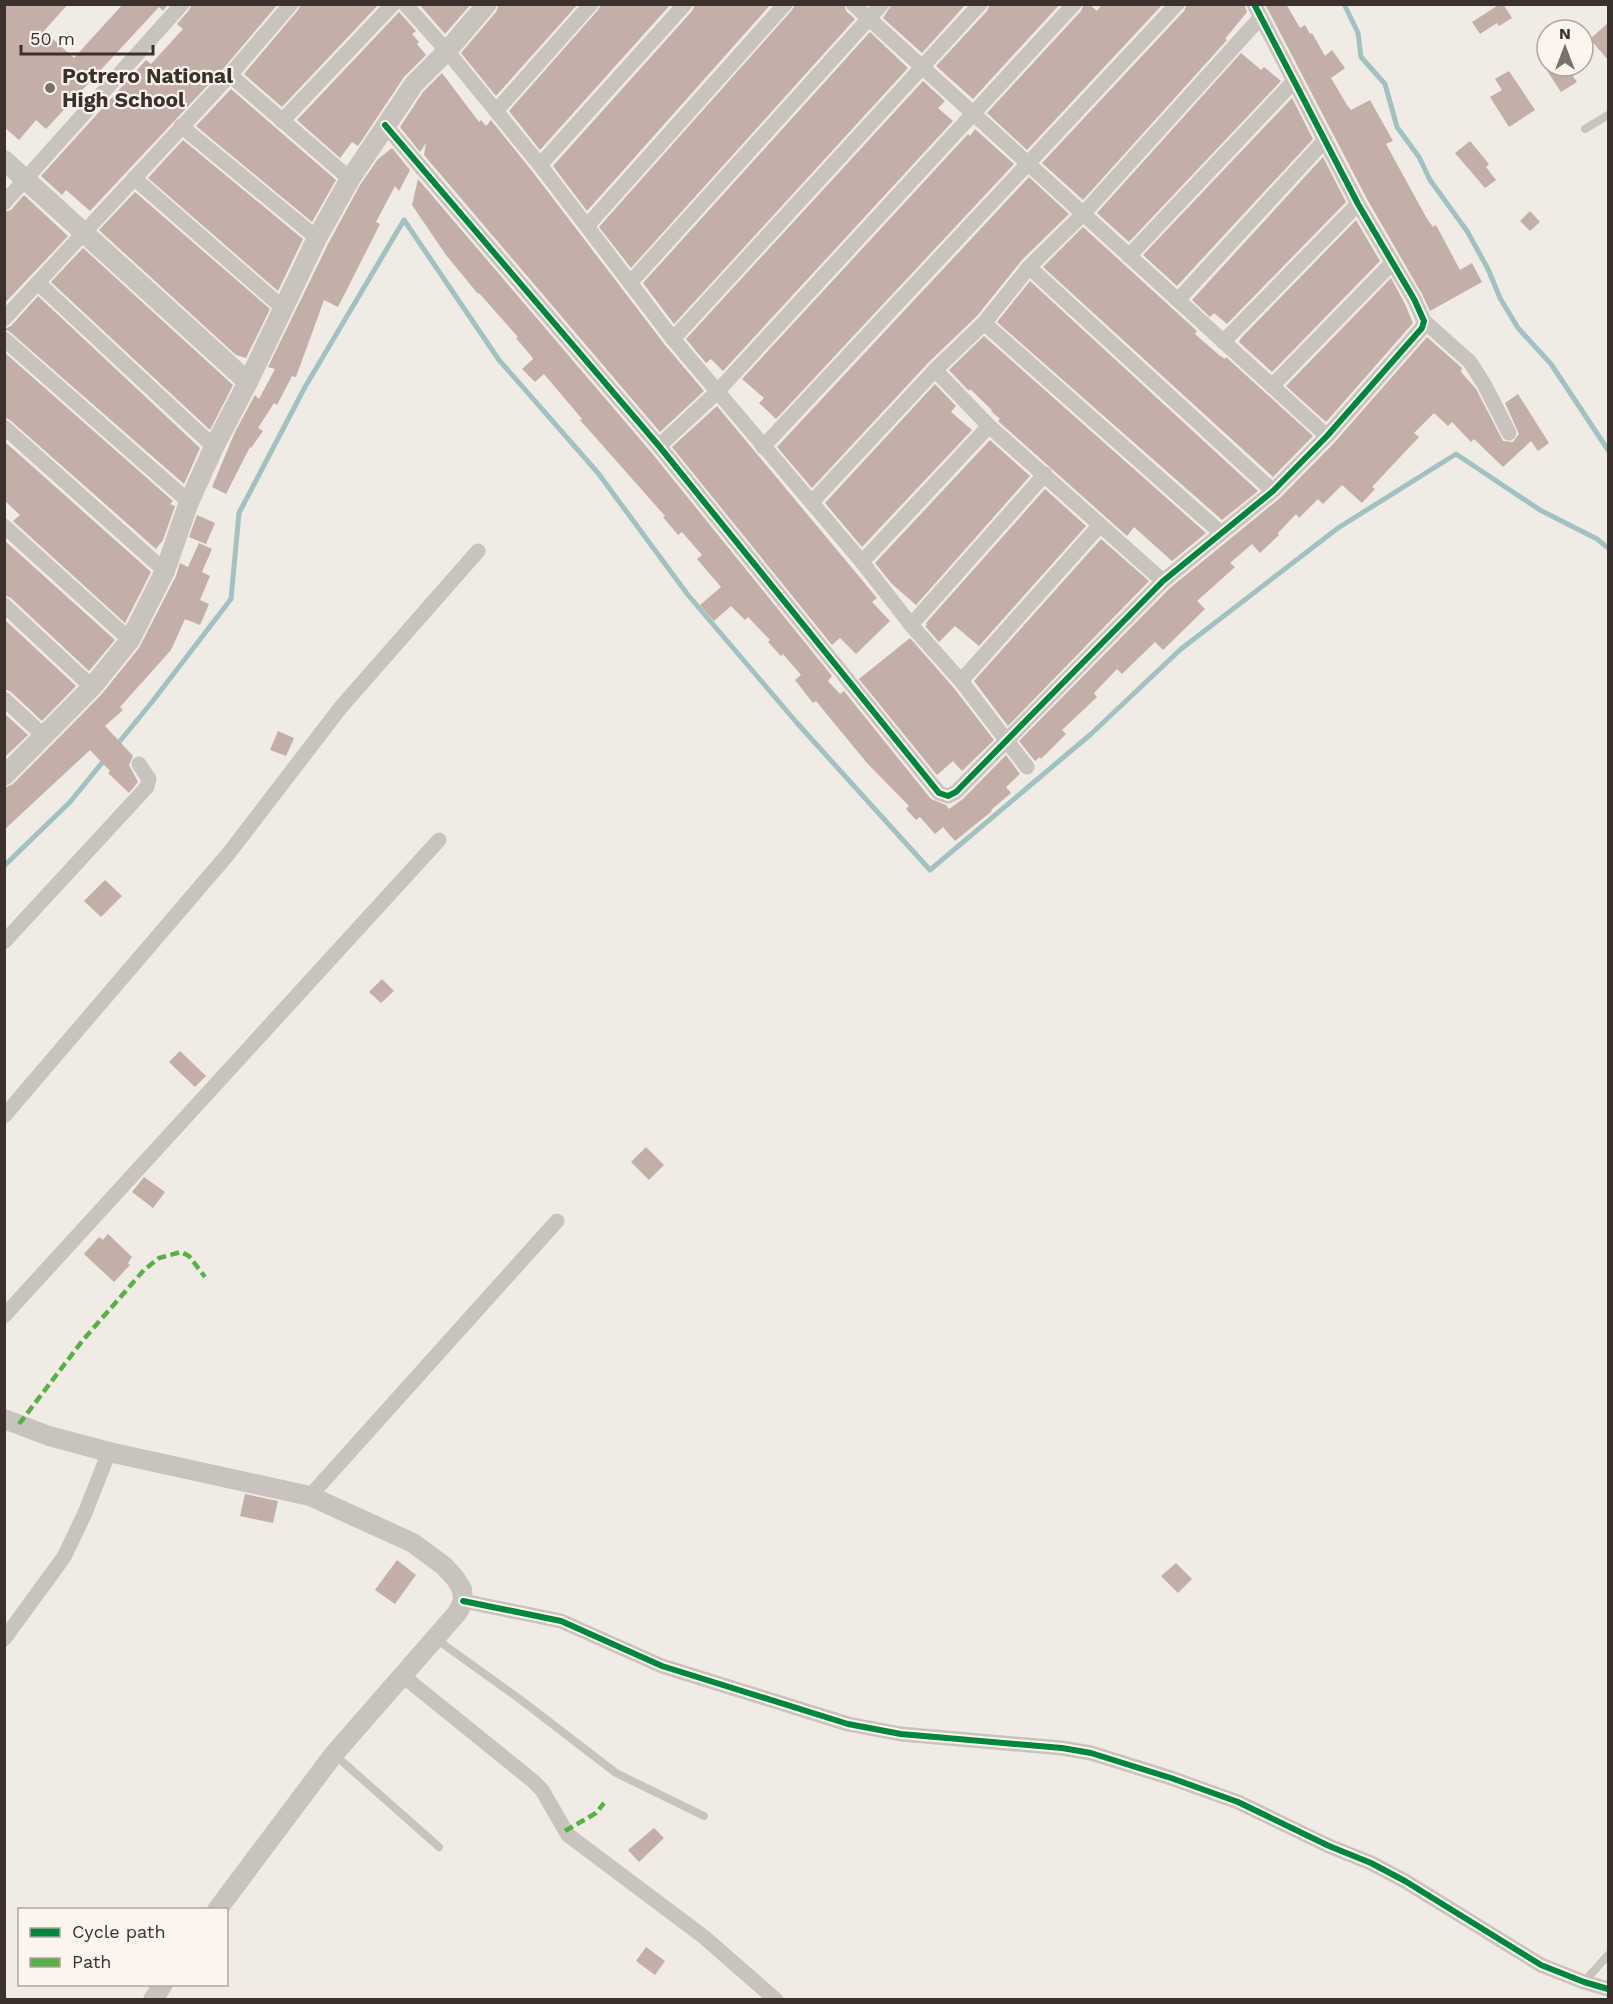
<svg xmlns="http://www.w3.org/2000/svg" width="1613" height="2004" font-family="'Work Sans',sans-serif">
  <rect width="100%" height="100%" fill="#f0ebe5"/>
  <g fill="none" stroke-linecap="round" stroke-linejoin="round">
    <g stroke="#a1c2c1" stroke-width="5">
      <path d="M1344,4L1358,33L1361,57L1385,84L1397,127L1419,157L1430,180L1467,231L1488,269L1500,298L1518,328L1551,364L1608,450"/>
      <path d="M116,746L152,702L231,599L239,513L305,387L404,220L499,360L598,473L688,595L797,723L930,870L1091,734L1181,649L1338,528L1456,454L1540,510L1597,539L1608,548"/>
      <path d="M4,866L70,802L106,758"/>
    </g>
  </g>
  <g fill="#c3afa7">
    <path d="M4,4H68L44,31L74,58L123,4H168L163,11L159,7L46,129L36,120L19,140L4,127Z"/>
    <path d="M192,4H278L223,69L90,211L66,190L62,195L41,176L146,60L151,64L183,29L177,24L189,10Z"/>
    <path d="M301,4H379L282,107L244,74L298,10Z"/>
    <path d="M419,4H471L445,34Z"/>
    <path d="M499,4H578L496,96L461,53L496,12Z"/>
    <path d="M601,4H671L540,150L509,111L598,10Z"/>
    <path d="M695,4H771L587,211L553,166L692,11Z"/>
    <path d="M795,4H844L846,11L855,19L631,268L599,227L792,10Z"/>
    <path d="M892,4H966L922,53L883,18Z"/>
    <path d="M990,4H1060L973,99L936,66L987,11Z"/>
    <path d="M1084,4H1089L1097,11L1102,4H1163L1027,150L987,113L1081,11Z"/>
    <path d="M1187,4H1244L1247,12L1225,39L1227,40L1083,200L1042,163L1184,11Z"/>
    <path d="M1265,4H1286L1300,28L1305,25L1310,34L1312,33L1325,56L1332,50L1345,68L1331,78L1347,105L1351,110L1370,100L1393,141L1386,144L1426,217L1433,227L1436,225L1460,270L1472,263L1482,282L1430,311L1422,294L1367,199Z"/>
    <path d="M1500,4H1503L1512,18L1499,26L1497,23L1480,34L1472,22Z"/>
    <path d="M399,12L416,31L412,34L419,42L417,44L426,55L404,77L358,146L352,142L340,158L297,120Z"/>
    <path d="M1608,23V60L1590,39Z"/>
    <path d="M870,32L908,68L674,324L643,283Z"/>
    <path d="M1241,53L1261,70L1264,67L1281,81L1129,242L1097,213Z"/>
    <path d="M1544,66H1566L1577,82L1561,92Z"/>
    <path d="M1509,71L1535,110L1509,127L1490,97L1502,90L1495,79Z"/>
    <path d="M442,73L479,122L481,120L486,126L491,120L532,171L665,345L704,391L660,432L424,155L426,143L420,152L400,127L423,92Z"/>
    <path d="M923,81L945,101L938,108L953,121L723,371L711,359L706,363L686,339Z"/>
    <path d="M231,89L336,180L312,222L196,126Z"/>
    <path d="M1292,98L1313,139L1177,286L1143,255Z"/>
    <path d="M975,129L1014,164L776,419L759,403L764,398L742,379L968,134L970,136Z"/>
    <path d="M183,140L303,239L278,291L148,178Z"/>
    <path d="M1470,141L1489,164L1486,167L1496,180L1485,188L1455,153Z"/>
    <path d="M392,148L410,170L399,191L395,186L376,222L380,224L338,307L324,300L296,377L292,376L277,405L274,403L258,428L263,431L251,448L250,447L226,494L212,487L235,432L255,395L259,399L275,369L268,367L328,244L360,185L378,159Z"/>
    <path d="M1323,157L1346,202L1227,324L1214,313L1210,317L1192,300Z"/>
    <path d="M1029,177L1069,214L1022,260L977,316L928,363L812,488L777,447Z"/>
    <path d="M418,179L651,452L832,676L828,681L840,694L844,691L931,799L946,805L949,809L963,799L1006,755L1020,774L1006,787L1011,793L991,810L992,811L955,841L943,827L935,834L920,817L916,820L906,809L909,806L867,763L816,701L813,703L795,680L801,675L783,654L781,656L768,642L770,640L748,617L745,620L731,606L714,621L700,605L721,587L697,559L702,555L682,532L678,535L663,517L665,516L580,420L582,419L544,374L535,382L522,369L533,359L532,357L516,338L518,337L479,293L478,294L446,255L412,205Z"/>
    <path d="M135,192L270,309L246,358L236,355L99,230Z"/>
    <path d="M24,195L68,236L4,304V212L11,210Z"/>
    <path d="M1530,211L1540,222L1530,231L1520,221Z"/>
    <path d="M1356,220L1380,261L1272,372L1239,342L1241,338Z"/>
    <path d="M1083,227L1197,331L1195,334L1219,355L1225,359L1226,357L1313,436L1273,477L1043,267Z"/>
    <path d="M83,248L233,385L210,430L51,282Z"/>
    <path d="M1391,278L1405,304L1413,323L1326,422L1286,386Z"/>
    <path d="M1030,281L1258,491L1222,520L997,322Z"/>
    <path d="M38,296L200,448L184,484L10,332L4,329L11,326Z"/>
    <path d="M984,336L1206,533L1172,561L1134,527L1127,536L998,421L1000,419L991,411L992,410L970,389L969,391L949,370Z"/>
    <path d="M1427,337L1462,368L1461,372L1476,389L1503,441L1513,442L1519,434L1505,403L1518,394L1549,443L1538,451L1531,441L1503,467L1474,439L1471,442L1452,422L1448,426L1434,413L1414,433L1419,437L1372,487L1375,489L1362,503L1342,485L1323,504L1318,499L1299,518L1296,514L1278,533L1279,535L1260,553L1252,544L1230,563L1235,567L1197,601L1205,609L1163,650L1155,642L1122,674L1117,669L1094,693L1097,697L1062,730L1066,734L1041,759L1040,757L1035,761L1019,741L1170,588L1280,498L1334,443Z"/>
    <path d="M4,352L173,501L170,504L175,506L163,540L156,549L10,420L4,417Z"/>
    <path d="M935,384L956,406L951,412L972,430L862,547L825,503Z"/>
    <path d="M717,406L877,598L872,602L890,621L856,654L840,638L832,645L672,447Z"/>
    <path d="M990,440L1030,476L916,605L892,584L875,563Z"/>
    <path d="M4,441L151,572L125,623L13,521L20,515L4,500Z"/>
    <path d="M1045,489L1086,526L979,646L955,626L939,642L925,626L927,625L926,623Z"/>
    <path d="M197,515L215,523L206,544L189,537Z"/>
    <path d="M1101,539L1149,581L1008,726L974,681Z"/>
    <path d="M4,540L115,640L89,671L11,598L4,595Z"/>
    <path d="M199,543L212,549L202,572L210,576L200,600L209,604L200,625L185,619L171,650L120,707L123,710L105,726L133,756L129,765L138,782L129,793L108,773L110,771L90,750L4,830V788L13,784L101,695L139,648L176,576L180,563L188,567Z"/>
    <path d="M4,619L76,686L42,721L11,692L4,689Z"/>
    <path d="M910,638L953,687L994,740L962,771L953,761L937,775L859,679Z"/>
    <path d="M4,713L28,735L4,758Z"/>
    <path d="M278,731L294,738L286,756L270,750Z"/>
    <path d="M105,880L122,896L101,917L84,901Z"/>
    <path d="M382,979L394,991L381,1003L369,992Z"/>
    <path d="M180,1051L206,1076L195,1087L169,1062Z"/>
    <path d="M646,1147L664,1165L649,1180L631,1162Z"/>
    <path d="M144,1177L165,1192L153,1208L132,1192Z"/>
    <path d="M108,1234L132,1257L128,1263L130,1265L114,1282L84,1254L99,1237L103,1240Z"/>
    <path d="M245,1494L278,1501L273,1523L240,1516Z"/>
    <path d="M397,1560L416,1575L395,1604L375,1590Z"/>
    <path d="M1176,1563L1192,1579L1178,1593L1161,1576Z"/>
    <path d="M654,1828L664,1838L639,1862L628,1850Z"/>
    <path d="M646,1947L665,1961L655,1975L636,1961Z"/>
  </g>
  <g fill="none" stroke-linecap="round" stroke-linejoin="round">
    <g stroke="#c9c3be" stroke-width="8">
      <path d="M1585,129L1608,115"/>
      <path d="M436,1639L521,1700L616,1773L704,1816"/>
      <path d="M335,1755L439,1847"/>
      <path d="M1584,1982L1608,1955"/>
    </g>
    <g stroke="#c9c3be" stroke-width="15">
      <path d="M405,4L447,51L540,165L673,339L862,562L911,625L961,681L1027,767"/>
      <path d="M853,4L1327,436"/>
      <path d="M230,75L350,179"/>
      <path d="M496,111L591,4"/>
      <path d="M282,121L393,4"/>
      <path d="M385,125L659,446L939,793L948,796L956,792L1163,581L1273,491L1327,436L1422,328L1424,321L1414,299L1358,204L1254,4"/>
      <path d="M181,126L317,238"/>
      <path d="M540,165L685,4"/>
      <path d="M134,178L283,308"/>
      <path d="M4,203L182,4"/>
      <path d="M587,226L785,4"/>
      <path d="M1129,256L1294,81"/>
      <path d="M1029,267L1273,491"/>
      <path d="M38,283L214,447"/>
      <path d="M630,283L882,4"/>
      <path d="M1178,300L1325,140"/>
      <path d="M4,319L230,75L291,4"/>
      <path d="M1424,321L1470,362L1484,384L1509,433"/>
      <path d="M984,323L1221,533"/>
      <path d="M4,339L189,502"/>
      <path d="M673,339L980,4"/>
      <path d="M1223,342L1358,204"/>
      <path d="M935,370L989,426L1163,581"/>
      <path d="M1272,386L1392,263"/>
      <path d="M4,427L165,571"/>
      <path d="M659,446L716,393L1074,4"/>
      <path d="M763,447L1177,4"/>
      <path d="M812,502L935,370L984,323L1029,267L1083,214L1260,18"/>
      <path d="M4,526L130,640"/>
      <path d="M862,562L989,426"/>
      <path d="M4,605L92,687"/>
      <path d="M911,625L1045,474"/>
      <path d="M961,681L1100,525"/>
      <path d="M4,699L43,735"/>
      <path d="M4,942L147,787L149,779L139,764"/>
      <path d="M4,1116L229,853L341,707L478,551"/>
      <path d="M4,1316L439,840"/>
      <path d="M310,1496L557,1221"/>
      <path d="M463,1601L561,1621L662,1666L848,1724L901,1734L1062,1748L1091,1753L1171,1778L1238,1802L1329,1846L1371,1863L1405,1881L1541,1965L1584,1982L1608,1989"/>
      <path d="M4,1639L64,1557L85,1513L109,1452"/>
      <path d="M403,1676L533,1781L542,1790L568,1835L704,1937L776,2000"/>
    </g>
    <g stroke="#c9c3be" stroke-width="20">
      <path d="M4,160L248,382"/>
      <path d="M4,776L92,687L130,640L165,571L189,502L214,447L248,382L317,238L350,179L414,84L447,51L487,4"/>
      <path d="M4,1419L49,1436L109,1452L310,1496L413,1543L444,1566L455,1578L462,1589L463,1601L458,1612L334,1754L217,1910"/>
      <path d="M153,2000L163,1984"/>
    </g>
    <g stroke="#57b246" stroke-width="4.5" stroke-dasharray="9 4.5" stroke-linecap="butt">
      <path d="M19,1424L83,1340L144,1270L159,1258L181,1252L189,1256L205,1277"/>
      <path d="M565,1831L596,1813L604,1803"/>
    </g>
    <g stroke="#fbf5ee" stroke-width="10">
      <g id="cycleway">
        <path d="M385,125L659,446L939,793L948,796L956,792L1163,581L1273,491L1327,436L1422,328L1424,321L1414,299L1358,204L1254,4"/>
        <path d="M463,1601L561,1621L662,1666L848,1724L901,1734L1062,1748L1091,1753L1171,1778L1238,1802L1329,1846L1371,1863L1405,1881L1541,1965L1584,1982L1608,1989"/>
      </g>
    </g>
    <use href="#cycleway" stroke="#00873e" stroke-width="6"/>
  </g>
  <circle fill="#7a716c" stroke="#fbf5ee" stroke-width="2" cx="50" cy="88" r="6"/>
  <g text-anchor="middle" stroke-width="4.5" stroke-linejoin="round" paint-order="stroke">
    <g font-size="21" font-weight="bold" fill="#3b302b" stroke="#fbf5ee" text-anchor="start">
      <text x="62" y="83">Potrero National<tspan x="62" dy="24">High School</tspan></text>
    </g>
  </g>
  <rect width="1613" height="2004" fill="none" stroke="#3b302b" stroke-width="12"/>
  <rect x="18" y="1908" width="210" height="78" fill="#fbf5ee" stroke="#aea6a0" stroke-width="1.5"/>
  <rect x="30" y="1928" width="30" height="9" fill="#00873e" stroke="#aea6a0" stroke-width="1.5"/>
  <text x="72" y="1938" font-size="18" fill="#3b302b">Cycle path</text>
  <rect x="30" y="1958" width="30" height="9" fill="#57b246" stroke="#aea6a0" stroke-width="1.5"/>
  <text x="72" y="1968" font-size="18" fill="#3b302b">Path</text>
  <g transform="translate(1565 48)"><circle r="28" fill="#fbf5ee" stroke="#aea6a0" stroke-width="1.5"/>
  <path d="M0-4.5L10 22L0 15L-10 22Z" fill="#7a716c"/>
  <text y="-9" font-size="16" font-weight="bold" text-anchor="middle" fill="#3b302b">N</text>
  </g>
  <path d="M21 45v9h132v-9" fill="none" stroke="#3b302b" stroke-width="3"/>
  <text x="30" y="45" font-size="18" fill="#3b302b" stroke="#fbf5ee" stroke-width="4.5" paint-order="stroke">50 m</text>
</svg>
